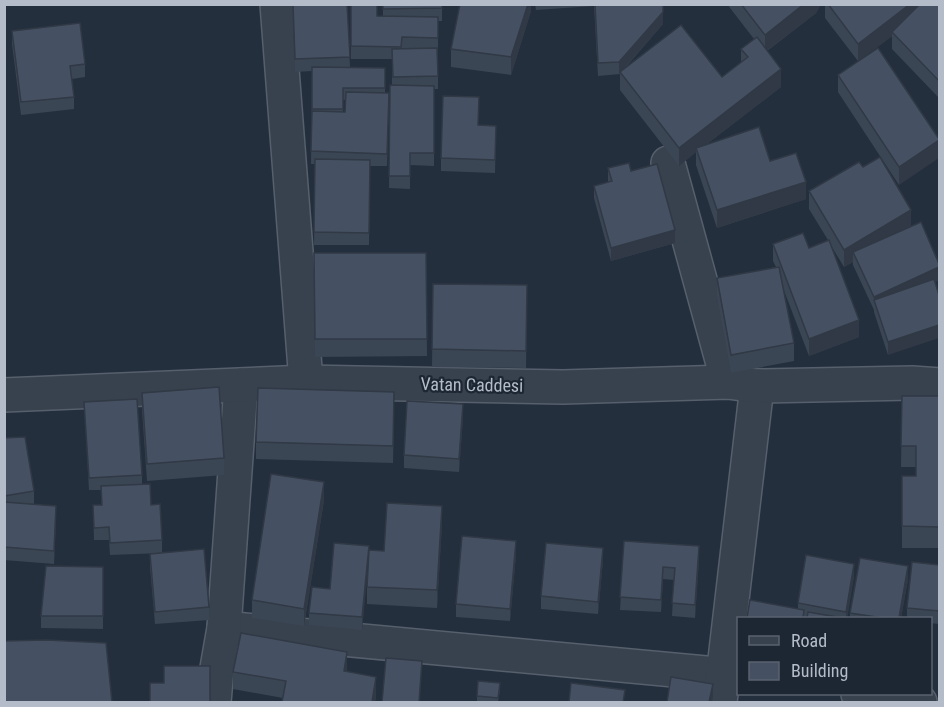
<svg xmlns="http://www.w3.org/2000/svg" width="944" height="707" font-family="'Roboto Condensed',sans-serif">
  <rect width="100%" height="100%" fill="#242f3e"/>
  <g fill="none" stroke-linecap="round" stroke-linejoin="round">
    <g stroke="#565f6c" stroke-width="36">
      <g id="minor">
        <path d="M277,4L306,382"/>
        <path d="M668,163L728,382"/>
        <path d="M224,628L738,676"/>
        <path d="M858,694L920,702"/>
        <path d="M214,702L217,668L224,628L241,385"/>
        <path d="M720,702L757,386"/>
      </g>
    </g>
    <g stroke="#565f6c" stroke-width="36">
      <path id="tertiary" d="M4,395L306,382L563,387L728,382L757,386L912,383L940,385"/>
    </g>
    <use href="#minor" stroke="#38414e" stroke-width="33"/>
    <use href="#tertiary" stroke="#38414e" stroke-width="33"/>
  </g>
  <g fill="#3b4654" fill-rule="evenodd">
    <path d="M293,4H347L350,67L385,68V93H389L387,166H370L369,245H314L315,164H311L312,71L295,72ZM343,100H346L345,112H343Z"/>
    <path d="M351,4L377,16H383V4H442V21H438V89H434V166L410,165V189L389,188L390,85H392V59H351Z"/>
    <path d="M531,4V11L511,75L451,67V49Z"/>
    <path d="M535,4H663V24L625,68L722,77L741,62V49L754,39L727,4H821L816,13L767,51L781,87L707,144L770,161L806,199L717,228L696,165V152L679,166L620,90V74L598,76L594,6L536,10Z"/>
    <path d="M825,4H939V98L892,49V36L861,59L939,139L899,185L838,92V75L858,61L825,18Z"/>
    <path d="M12,31L85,64V77L72,79L74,97V109L21,115L12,44Z"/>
    <path d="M478,125L496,126L495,173L441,171V158Z"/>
    <path d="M863,167L911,226L939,280L935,282L888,355L874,312V310L853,265V262L844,267L830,244L859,337L809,356L783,288L794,343V361L731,373L717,296V278L776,267L773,261V244L809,248L828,240L809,209V191Z"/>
    <path d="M608,168L631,171L675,243L611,261L594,198V186L608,182Z"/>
    <path d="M314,253H426L427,356L315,357Z"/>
    <path d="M433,284L527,285L526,368L432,367Z"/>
    <path d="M142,393L224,458V475L147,481L142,410Z"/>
    <path d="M902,396H939V548H902V476H916V467H901Z"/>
    <path d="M84,402L142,475V484L151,505L162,540V553L110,555L109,540H94L93,505H101V490H89Z"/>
    <path d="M394,410L393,463L256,459V442Z"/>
    <path d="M463,417L459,472L404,468V455Z"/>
    <path d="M4,438L34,491V504H32L56,519L54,564L4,560Z"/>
    <path d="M324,500L304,626L252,618V600Z"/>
    <path d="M442,523L437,608L367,604V587L384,551Z"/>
    <path d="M624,541L699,559L695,618L672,616L674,580L663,579L661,612L620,610Z"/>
    <path d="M369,546L362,630L309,625V613Z"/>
    <path d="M150,554L209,607V620L155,624L150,567Z"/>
    <path d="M516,554L510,621L456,617V604Z"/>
    <path d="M603,560L598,614L541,609V596Z"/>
    <path d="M939,565V624L930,623V618H907V608Z"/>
    <path d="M103,567V629L41,628V616Z"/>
    <path d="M854,576L847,618H807L804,617V618L798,609V603Z"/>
    <path d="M908,579L901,618H850V613Z"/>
    <path d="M233,672H347L376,695L375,702H282L283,698L233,689Z"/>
    <path d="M500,690L498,702H477V696Z"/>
  </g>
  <g fill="#303945">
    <path d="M528,4H531V11L511,75V57Z"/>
    <path d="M804,4H821L816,13L765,52V35Z"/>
    <path d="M910,4H933L892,32V36L858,62V44Z"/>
    <path d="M663,12V24L619,74V62Z"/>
    <path d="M781,69V87L698,151L696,148V152L679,166V148Z"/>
    <path d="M939,140V158L899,185V167Z"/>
    <path d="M806,182V199L717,228V210Z"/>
    <path d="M911,210V228L853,252V262L844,267V250Z"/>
    <path d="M675,230V243L611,261V248Z"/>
    <path d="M939,267V280L877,308L874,300V310V297Z"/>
    <path d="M859,320V337L809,356V339Z"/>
    <path d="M939,325V338L888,355V342Z"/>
    <path d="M463,404V417L459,472V459Z"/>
    <path d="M324,482V500L304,626V609Z"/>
    <path d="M56,506V519L54,564V551Z"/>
    <path d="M442,506V523L437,608V590Z"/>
    <path d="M516,541V554L510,621V609Z"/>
    <path d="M369,546V559L362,630V617Z"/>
    <path d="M699,546V559L695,618V605Z"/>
    <path d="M603,548V560L598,614V602Z"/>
    <path d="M854,564V576L847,618H846V612Z"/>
    <path d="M908,566V579L901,618H899Z"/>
    <path d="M663,567V579L661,612V600Z"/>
    <path d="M347,652V670L344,689V671Z"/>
    <path d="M422,661L420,702H419Z"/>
    <path d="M376,677V695L375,702H372Z"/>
    <path d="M713,684V696L712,702H709Z"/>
  </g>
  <g fill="#455162" stroke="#303945" stroke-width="1.5">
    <path d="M293,4H347L350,57L295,59Z"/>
    <path d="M351,4H377V16L438,17V38L402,37L401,47L351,46Z"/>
    <path d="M383,4H442V8L383,9Z"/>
    <path d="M460,4H528L511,57L451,49Z"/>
    <path d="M595,4H663V12L619,62L598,63Z"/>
    <path d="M741,4H804L765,35Z"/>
    <path d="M828,4H910L858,44Z"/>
    <path d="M920,4H939V81L892,32Z"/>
    <path d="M80,23L85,64L70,66L74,97L21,102L12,31Z"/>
    <path d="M681,25L722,77L748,57L741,49L757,37L781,69L679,148L620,72Z"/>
    <path d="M437,48L438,76L393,77L392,49Z"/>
    <path d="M878,48L939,139V140L899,167L838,75Z"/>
    <path d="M312,67L385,68V88H343V109H312Z"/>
    <path d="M390,85L434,86V153H410V176H389Z"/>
    <path d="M346,92L389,93L387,154L311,151L312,111L345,112Z"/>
    <path d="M443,96L479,97L478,125L496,126L495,160L441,158Z"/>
    <path d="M759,127L770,161L796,153L806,182L717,210L696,148Z"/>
    <path d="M880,157L911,210L844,250L809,191L859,162L863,167Z"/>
    <path d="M315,159L370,160L369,233L314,232Z"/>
    <path d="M629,163L631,171L657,164L675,230L611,248L594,186L612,181L608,168Z"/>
    <path d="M921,222L939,264V267L874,297L853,252Z"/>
    <path d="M803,233L809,248L829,240L859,320L809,339L773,244Z"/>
    <path d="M314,253H426L427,339H315Z"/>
    <path d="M779,267L794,343L731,355L717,278Z"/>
    <path d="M934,279L939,295V325L888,342L874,300Z"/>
    <path d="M433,284L527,285L526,351L432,349Z"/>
    <path d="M219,387L224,458L147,464L142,393Z"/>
    <path d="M258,388L394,392L393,446L256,442Z"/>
    <path d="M902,396H939V527L902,526V476H916V446H901Z"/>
    <path d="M137,399L142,475L89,478L84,402Z"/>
    <path d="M407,401L463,404L459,459L404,455Z"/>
    <path d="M25,437L34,491L4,496V438Z"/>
    <path d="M271,474L324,482L304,609L252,600Z"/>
    <path d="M150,484L151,505L160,504L162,540L110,543L109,527L94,528L93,505H102L101,486Z"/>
    <path d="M4,502L56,506L54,551L4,547Z"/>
    <path d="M387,503L442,506L437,590L367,587L369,550L384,551Z"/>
    <path d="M462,536L516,541L510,609L456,604Z"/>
    <path d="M624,541L699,546L695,605L672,603L675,568L663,567L661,600L620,597Z"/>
    <path d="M334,543L369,546L362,617L309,613L312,587L330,589Z"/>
    <path d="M546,543L603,548L598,602L541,596Z"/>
    <path d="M204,549L209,607L155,612L150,554Z"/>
    <path d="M806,555L854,564L846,612L798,603Z"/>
    <path d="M860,558L908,566L899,618H883L850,613Z"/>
    <path d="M912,562L939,565V611L907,608Z"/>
    <path d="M46,566L103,567V616H41Z"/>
    <path d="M750,600L804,610L803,618H747Z"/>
    <path d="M808,612L843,618H807Z"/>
    <path d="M241,633L347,652L344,671L376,677L372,702H282L286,681L233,672Z"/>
    <path d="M47,640L106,643L112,702H4V641Z"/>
    <path d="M386,658L422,661L419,702H382Z"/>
    <path d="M164,666H210V702H150V683H164Z"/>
    <path d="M671,677L713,684L709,702H667Z"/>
    <path d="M478,681L500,683L498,698L477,696Z"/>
    <path d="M571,683L625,690L623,702H569Z"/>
  </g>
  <g text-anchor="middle" stroke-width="4.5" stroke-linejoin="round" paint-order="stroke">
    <g font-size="18" fill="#b4bcc9" stroke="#1d2633">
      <text transform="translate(472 385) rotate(1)" y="6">Vatan Caddesi</text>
    </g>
  </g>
  <rect width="944" height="707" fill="none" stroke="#b4bcc9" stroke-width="12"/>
  <rect x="737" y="617" width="195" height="78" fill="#1d2633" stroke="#59626f" stroke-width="1.5"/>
  <rect x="749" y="636" width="30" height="9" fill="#38414e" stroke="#59626f" stroke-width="1.5"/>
  <text x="791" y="647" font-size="18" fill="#b4bcc9">Road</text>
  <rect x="749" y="662" width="30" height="18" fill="#455162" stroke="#59626f" stroke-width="1.5"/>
  <text x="791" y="677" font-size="18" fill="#b4bcc9">Building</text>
</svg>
